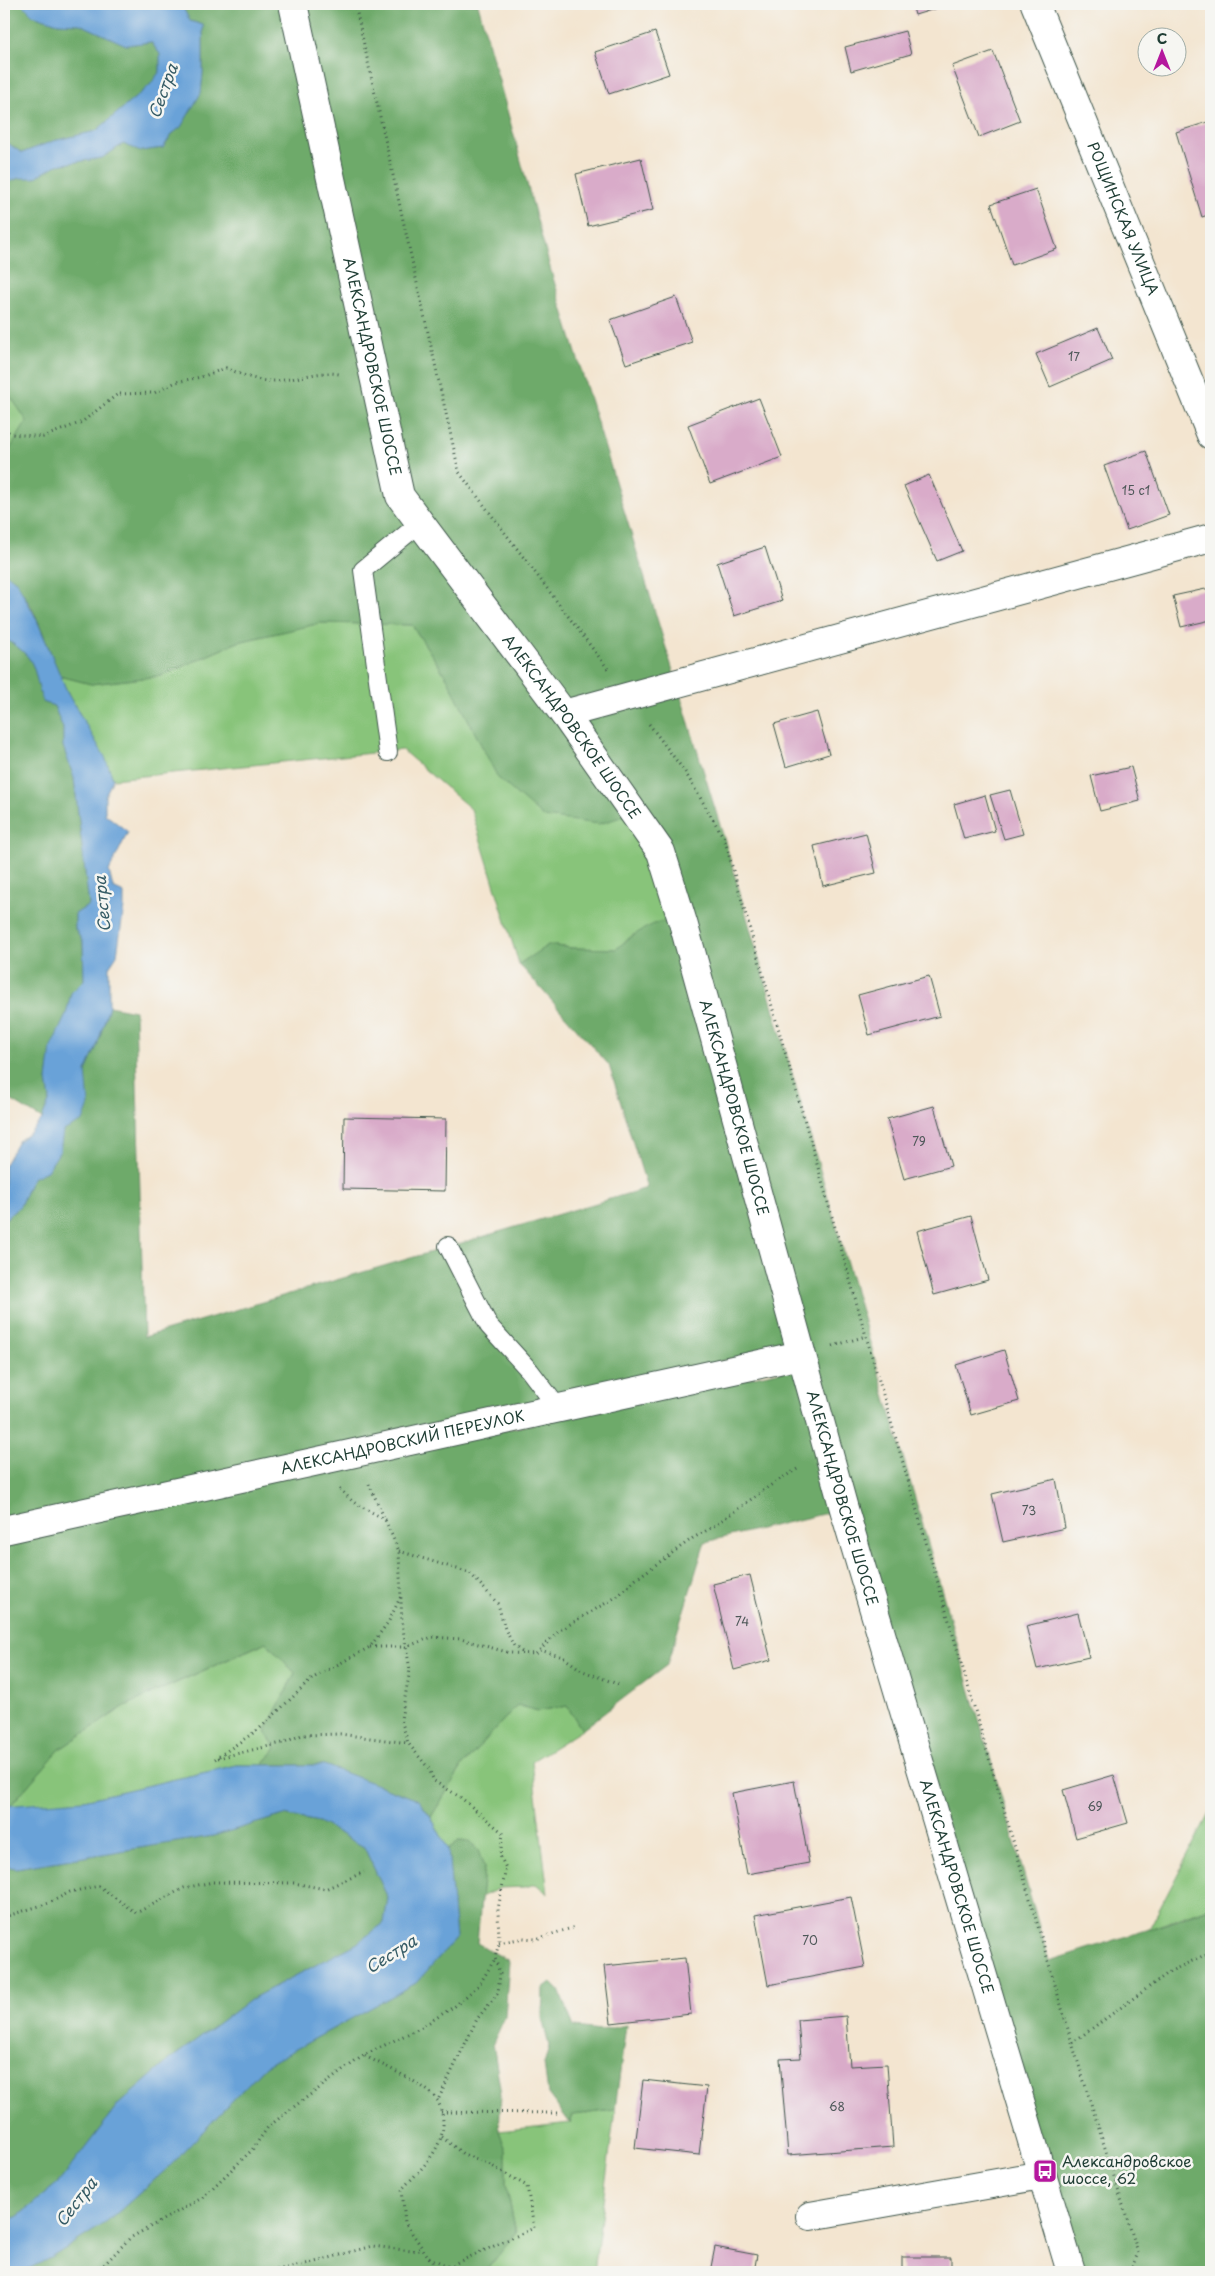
<svg xmlns="http://www.w3.org/2000/svg" width="1215" height="2276" font-family="'Playpen Sans',sans-serif">
  <rect width="100%" height="100%" fill="#f6f6f2"/>
  <filter id="ink" filterUnits="userSpaceOnUse"><feTurbulence type="fractalNoise" baseFrequency=".02" numOctaves="2"/><feDisplacementMap in="SourceGraphic" scale="10" xChannelSelector="R" yChannelSelector="G"/><feConvolveMatrix kernelMatrix="1 2 1 2 8 2 1 2 1" color-interpolation-filters="sRGB"/></filter>
  <filter id="wash" filterUnits="userSpaceOnUse"><feTurbulence type="fractalNoise" baseFrequency=".0096" numOctaves="4" result="noise"/><feDisplacementMap in="SourceGraphic" scale="20" xChannelSelector="R" yChannelSelector="G"/><feGaussianBlur stdDeviation="1.12" result="paint"/><feColorMatrix in="noise" values="0 0 0 0 0 0 0 0 0 0 0 0 0 0 0 0 0 1.4 0 .05"/><feComposite in="paint" operator="in"/></filter>
  <g filter="url(#wash)">
    <rect width="100%" height="100%" fill="#f3e5d0"/>
    <g fill="#88c47a" stroke="#548057">
      <path d="M4,387L28,421L4,459Z"/>
      <path d="M321,623L412,625L447,678L634,813L681,916L633,935L616,949L572,948L549,945L519,964L471,809L402,750L113,779C100,743 76,712 60,676L91,684L161,676L238,642Z"/>
      <path d="M267,1642L295,1673L265,1732L276,1748L263,1765H237L84,1800L9,1807L60,1749L125,1706Z"/>
      <path d="M517,1705L538,1711L567,1706L582,1730L532,1761L548,1894L536,1884L525,1887L500,1888L481,1897L484,1868L469,1842L459,1841L448,1849L431,1817L463,1765Z"/>
      <path d="M1211,1810V1907L1149,1929Z"/>
      <path d="M615,2110L594,2272H485L516,2233L506,2184V2150L499,2131L570,2123L573,2115Z"/>
    </g>
    <g fill="#6eaa6a" stroke="#46744f">
      <path d="M4,4H22L33,15L58,23L80,24L126,45L151,42L160,54V71L150,85L96,131L53,141L22,153L9,144L4,145Z"/>
      <path d="M181,4H478L551,271L724,838L1049,1961L1178,1920L1211,1907V2272H1071L844,1509L705,1542L667,1665L582,1730L567,1706L538,1711L517,1705L463,1765L431,1817L418,1800L324,1765H263L276,1748L265,1732L295,1673L266,1642L125,1706L60,1749L9,1807L4,1806V1537L791,1369L788,1339L779,1348L4,1524V1220L20,1206L32,1178L47,1171L60,1151L62,1131L86,1085V1071L97,1046L109,1006L135,1011L144,1337L647,1188L609,1065L519,964L548,945L572,948L616,949C637,931 653,922 680,916L634,813L599,824L543,817L498,778L447,678L412,625L321,623L238,642L161,676L91,684L60,676C45,642 34,595 4,572V459L27,421L4,387V184L19,178L34,177L57,165L102,158L123,144L141,151L163,148L172,134L181,127L201,92L203,73V25L190,21Z"/>
      <path d="M4,638C40,660 31,666 43,702L54,706L63,728V746L74,778L89,905L75,914V929L83,942L84,980L71,993L66,1015L52,1047L47,1080L50,1099L42,1119L4,1096Z"/>
      <path d="M284,1815L319,1822L364,1847L388,1898L384,1923L356,1944L251,1999L172,2058L119,2104L59,2182L17,2217L4,2223V1866L16,1868L213,1836Z"/>
      <path d="M459,1841L469,1842L478,1850L484,1868L477,1943L509,1961L505,2017L493,2043L501,2094L499,2131L506,2150V2184L516,2233L485,2272H22L52,2257L107,2222L170,2166L265,2066L416,1983L456,1938L448,1849Z"/>
      <path d="M551,1982L559,1990L574,2027L602,2030L626,2025L615,2110L573,2115L570,2123L548,2094L544,2064L549,2046L542,2018L543,1988Z"/>
    </g>
    <g fill="#69a2d8" stroke="#447086">
      <path d="M22,4H181L190,21L203,25V73L201,93L181,127L172,134L163,148L141,151L123,144L102,158L57,165L34,178H19L4,184V145L9,144L22,153L53,141L96,131L150,85L160,71V54L151,42L126,45L80,24L58,23L33,15Z"/>
      <path d="M4,572L17,582L36,618L69,696L105,757L113,779L105,796V814L128,832L109,871L113,888L124,893V907L117,955L109,967V1006L97,1046L86,1071L89,1105L83,1121L63,1131L60,1151L47,1171L32,1178L20,1206L4,1220V1166L18,1141L30,1133L42,1119L50,1099L47,1080L51,1047L66,1015L71,993L84,980L83,942L75,929V914L89,905L74,778L63,746V728L54,706L43,702C31,666 40,660 4,638Z"/>
      <path d="M237,1765H324L418,1800L431,1817L448,1849L456,1938L416,1983L265,2066L170,2166L107,2222L52,2257L22,2272H4V2223L17,2217L59,2182L119,2104L172,2058L251,1999L356,1944L384,1923L388,1898L364,1847L319,1822L284,1815L213,1836L16,1868L4,1866V1806L84,1800Z"/>
    </g>
    <g id="blocks">
      <g fill="#d9abc9">
        <path d="M912,4H951L915,15Z"/>
        <path d="M905,31L911,54L851,71L845,47Z"/>
        <path d="M655,32L669,74L609,94L595,52Z"/>
        <path d="M993,51L1020,121L979,137L952,66Z"/>
        <path d="M1211,121V214L1202,217L1176,132Z"/>
        <path d="M641,158L653,210L588,226L576,174Z"/>
        <path d="M1036,189L1057,249L1012,265L991,204Z"/>
        <path d="M676,297L692,342L626,364L610,320Z"/>
        <path d="M1098,328L1112,360L1050,387L1036,354Z"/>
        <path d="M759,398L782,457L710,484L688,425Z"/>
        <path d="M1146,451L1169,515L1127,530L1104,466Z"/>
        <path d="M929,475L962,551L937,561L904,486Z"/>
        <path d="M765,547L782,601L734,616L717,563Z"/>
        <path d="M1210,588L1211,620L1181,627L1173,596Z"/>
        <path d="M817,712L829,754L786,767L774,724Z"/>
        <path d="M1131,767L1140,801L1100,811L1091,776Z"/>
        <path d="M1010,790L1023,834L1004,839L990,795Z"/>
        <path d="M985,795L995,831L964,839L954,804Z"/>
        <path d="M866,833L876,873L823,886L814,846Z"/>
        <path d="M929,976L940,1016L869,1035L858,995Z"/>
        <path d="M934,1106L951,1166L904,1179L887,1119Z"/>
        <path d="M344,1117L446,1119L445,1191L343,1189Z"/>
        <path d="M971,1216L988,1280L934,1295L917,1231Z"/>
        <path d="M1004,1350L1019,1401L971,1415L956,1365Z"/>
        <path d="M1056,1479L1065,1528L1003,1542L992,1494Z"/>
        <path d="M750,1575L771,1660L734,1670L713,1584Z"/>
        <path d="M1078,1613L1089,1657L1037,1669L1026,1626Z"/>
        <path d="M1114,1775L1128,1823L1076,1838L1063,1790Z"/>
        <path d="M794,1781L809,1863L747,1874L732,1793Z"/>
        <path d="M851,1897L865,1967L768,1985L755,1915Z"/>
        <path d="M685,1958L691,2014L611,2023L604,1966Z"/>
        <path d="M846,2016L850,2066L887,2064L893,2147L788,2155L780,2059L801,2058L798,2020Z"/>
        <path d="M643,2080L707,2087L699,2155L635,2148Z"/>
        <path d="M715,2247L757,2255L754,2272H710Z"/>
        <rect x="902" y="2257" width="49" height="15"/>
      </g>
    </g>
  </g>
  <g filter="url(#ink)">
    <use href="#blocks" fill-opacity="0" stroke="#3f564b" stroke-width="1"/>
    <g fill="none" stroke-linecap="round" stroke-linejoin="round">
      <g stroke="#3f564b" stroke-width="20">
        <g id="service">
          <path d="M388,752L363,570L420,523"/>
          <path d="M448,1246L489,1326L530,1371L558,1408"/>
        </g>
      </g>
      <g stroke="#3f564b" stroke-width="30">
        <g id="minor">
          <path id="s1" d="M1035,4L1211,435"/>
          <path d="M564,714L1211,538"/>
          <path id="s2" d="M4,1530L801,1355"/>
          <path d="M810,2216L1042,2175"/>
        </g>
      </g>
      <g stroke="#3f564b" stroke-width="30">
        <g id="tertiary">
          <path id="s3" d="M293,4L400,496L564,714L661,852L684,926L844,1509L1071,2272"/>
        </g>
      </g>
      <g stroke="#3f564b" stroke-width="3" stroke-dasharray="1 4" stroke-linecap="butt">
        <path d="M355,4L459,472L608,669"/>
        <path d="M4,429L12,434L43,437L82,422L118,394L154,393L176,382L201,377L226,368C241,374 257,382 274,381C296,380 318,370 339,374"/>
        <path d="M649,724L685,772L724,838L866,1336L1072,2043L1138,2253L1130,2272"/>
        <path d="M833,1346L866,1336"/>
        <path d="M369,1484L399,1551L402,1623L410,1670L401,1719L408,1743L429,1769L434,1781L460,1797L503,1833L500,1856L506,1868L498,1909L499,1943L495,1958L500,1974L498,1993L477,2019L438,2100"/>
        <path d="M340,1489L353,1502L386,1520"/>
        <path d="M399,1551L470,1573L498,1604L505,1629L514,1646L525,1654"/>
        <path d="M370,1647H406L432,1637L461,1639L510,1653L536,1654L560,1630L618,1596L636,1579L693,1538L711,1528L774,1483L799,1468"/>
        <path d="M540,1650L563,1657L583,1671L620,1685"/>
        <path d="M218,1758L282,1743L302,1735L340,1734L408,1743"/>
        <path d="M215,1759L259,1729L313,1678L370,1647L389,1621L401,1596"/>
        <path d="M4,1917L49,1903L70,1892L99,1886L136,1913L184,1888L213,1882L294,1883L325,1889L364,1872"/>
        <path d="M499,1943L523,1938L536,1939L575,1927"/>
        <path d="M1072,2043L1171,1971L1211,1952"/>
        <path d="M365,2056C382,2065 426,2084 437,2100C439,2102 440,2107 441,2110C451,2143 422,2168 402,2189L405,2223L432,2262L433,2272"/>
        <path d="M441,2112L557,2113"/>
        <path d="M442,2137L463,2154L485,2162L527,2186L534,2228L456,2263L447,2272"/>
        <path d="M429,2257L451,2268"/>
        <path d="M97,2272L130,2238L202,2198L252,2150L268,2127L295,2106L364,2055L420,2028L455,2006L479,1985L495,1959"/>
        <path d="M267,2272L315,2262L372,2246L412,2251L423,2248"/>
      </g>
      <use href="#service" stroke="#fff" stroke-width="18"/>
      <use href="#minor" stroke="#fff" stroke-width="28"/>
      <use href="#tertiary" stroke="#fff" stroke-width="28"/>
    </g>
  </g>
  <defs>
    <g id="bus-square" transform="scale(1.25)"><rect x="-9" y="-9" width="18" height="18" rx="4" fill="#b5179e" stroke="#f6f6f2"/><path d="M-5-6H5V4H4V6H2V4H-2V6H-4V4H-5ZM-3.5-4V0h7V-4ZM-3.5 1.2v1.5H-2V1.2ZM2 1.2v1.5H3.5V1.2Z" fill="#fff"/></g>
  </defs>
  <g fill-rule="evenodd">
    <use href="#bus-square" x="1045" y="2171"/>
  </g>
  <g text-anchor="middle" stroke-width="5" stroke-linejoin="round" paint-order="stroke">
    <g font-size="12" fill="#4e5859">
      <text x="1074" y="361">17</text>
      <text x="1136" y="495">15 с1</text>
      <text x="919" y="1146">79</text>
      <text x="1029" y="1515">73</text>
      <text x="742" y="1626">74</text>
      <text x="1095" y="1811">69</text>
      <text x="810" y="1945">70</text>
      <text x="837" y="2111">68</text>
    </g>
    <g font-size="15" fill="#1f3d34" stroke="#f6f6f2">
      <text dy="5" stroke="none"><textPath href="#s1" startOffset="232">РОЩИНСКАЯ УЛИЦА</textPath></text>
      <text dy="5" stroke="none"><textPath href="#s3" startOffset="371">АЛЕКСАНДРОВСКОЕ ШОССЕ</textPath></text>
      <text dy="5" stroke="none"><textPath href="#s3" startOffset="791">АЛЕКСАНДРОВСКОЕ ШОССЕ</textPath></text>
      <text dy="5" stroke="none"><textPath href="#s3" startOffset="1211">АЛЕКСАНДРОВСКОЕ ШОССЕ</textPath></text>
      <text dy="5" stroke="none"><textPath href="#s2" startOffset="408">АЛЕКСАНДРОВСКИЙ ПЕРЕУЛОК</textPath></text>
      <text dy="5" stroke="none"><textPath href="#s3" startOffset="1616">АЛЕКСАНДРОВСКОЕ ШОССЕ</textPath></text>
      <text dy="5" stroke="none"><textPath href="#s3" startOffset="2021">АЛЕКСАНДРОВСКОЕ ШОССЕ</textPath></text>
    </g>
    <g font-size="15" fill="#1f3d34" stroke="#f6f6f2" text-anchor="start">
      <text x="1062" y="2167">Александровское<tspan x="1062" dy="17">шоссе, 62</tspan></text>
    </g>
    <g font-size="16" font-style="italic" fill="#355b65" stroke="#f6f6f2">
      <text transform="translate(163 91) rotate(-70)" y="6">Сестра</text>
      <text transform="translate(102 904) rotate(-95)" y="6">Сестра</text>
      <text transform="translate(391 1954) rotate(-32)" y="6">Сестра</text>
      <text transform="translate(76 2202) rotate(-52)" y="6">Сестра</text>
    </g>
  </g>
  <rect width="1215" height="2276" fill="none" stroke="#f6f6f2" stroke-width="20"/>
  <g transform="translate(1162 52)"><circle r="24" fill="#f6f6f2" stroke="#a0aca6"/>
  <path d="M0-4L9 19L0 12L-9 19Z" fill="#b5179e"/>
  <text y="-8" font-size="14" font-weight="bold" text-anchor="middle" fill="#1f3d34">С</text>
  </g>
</svg>
